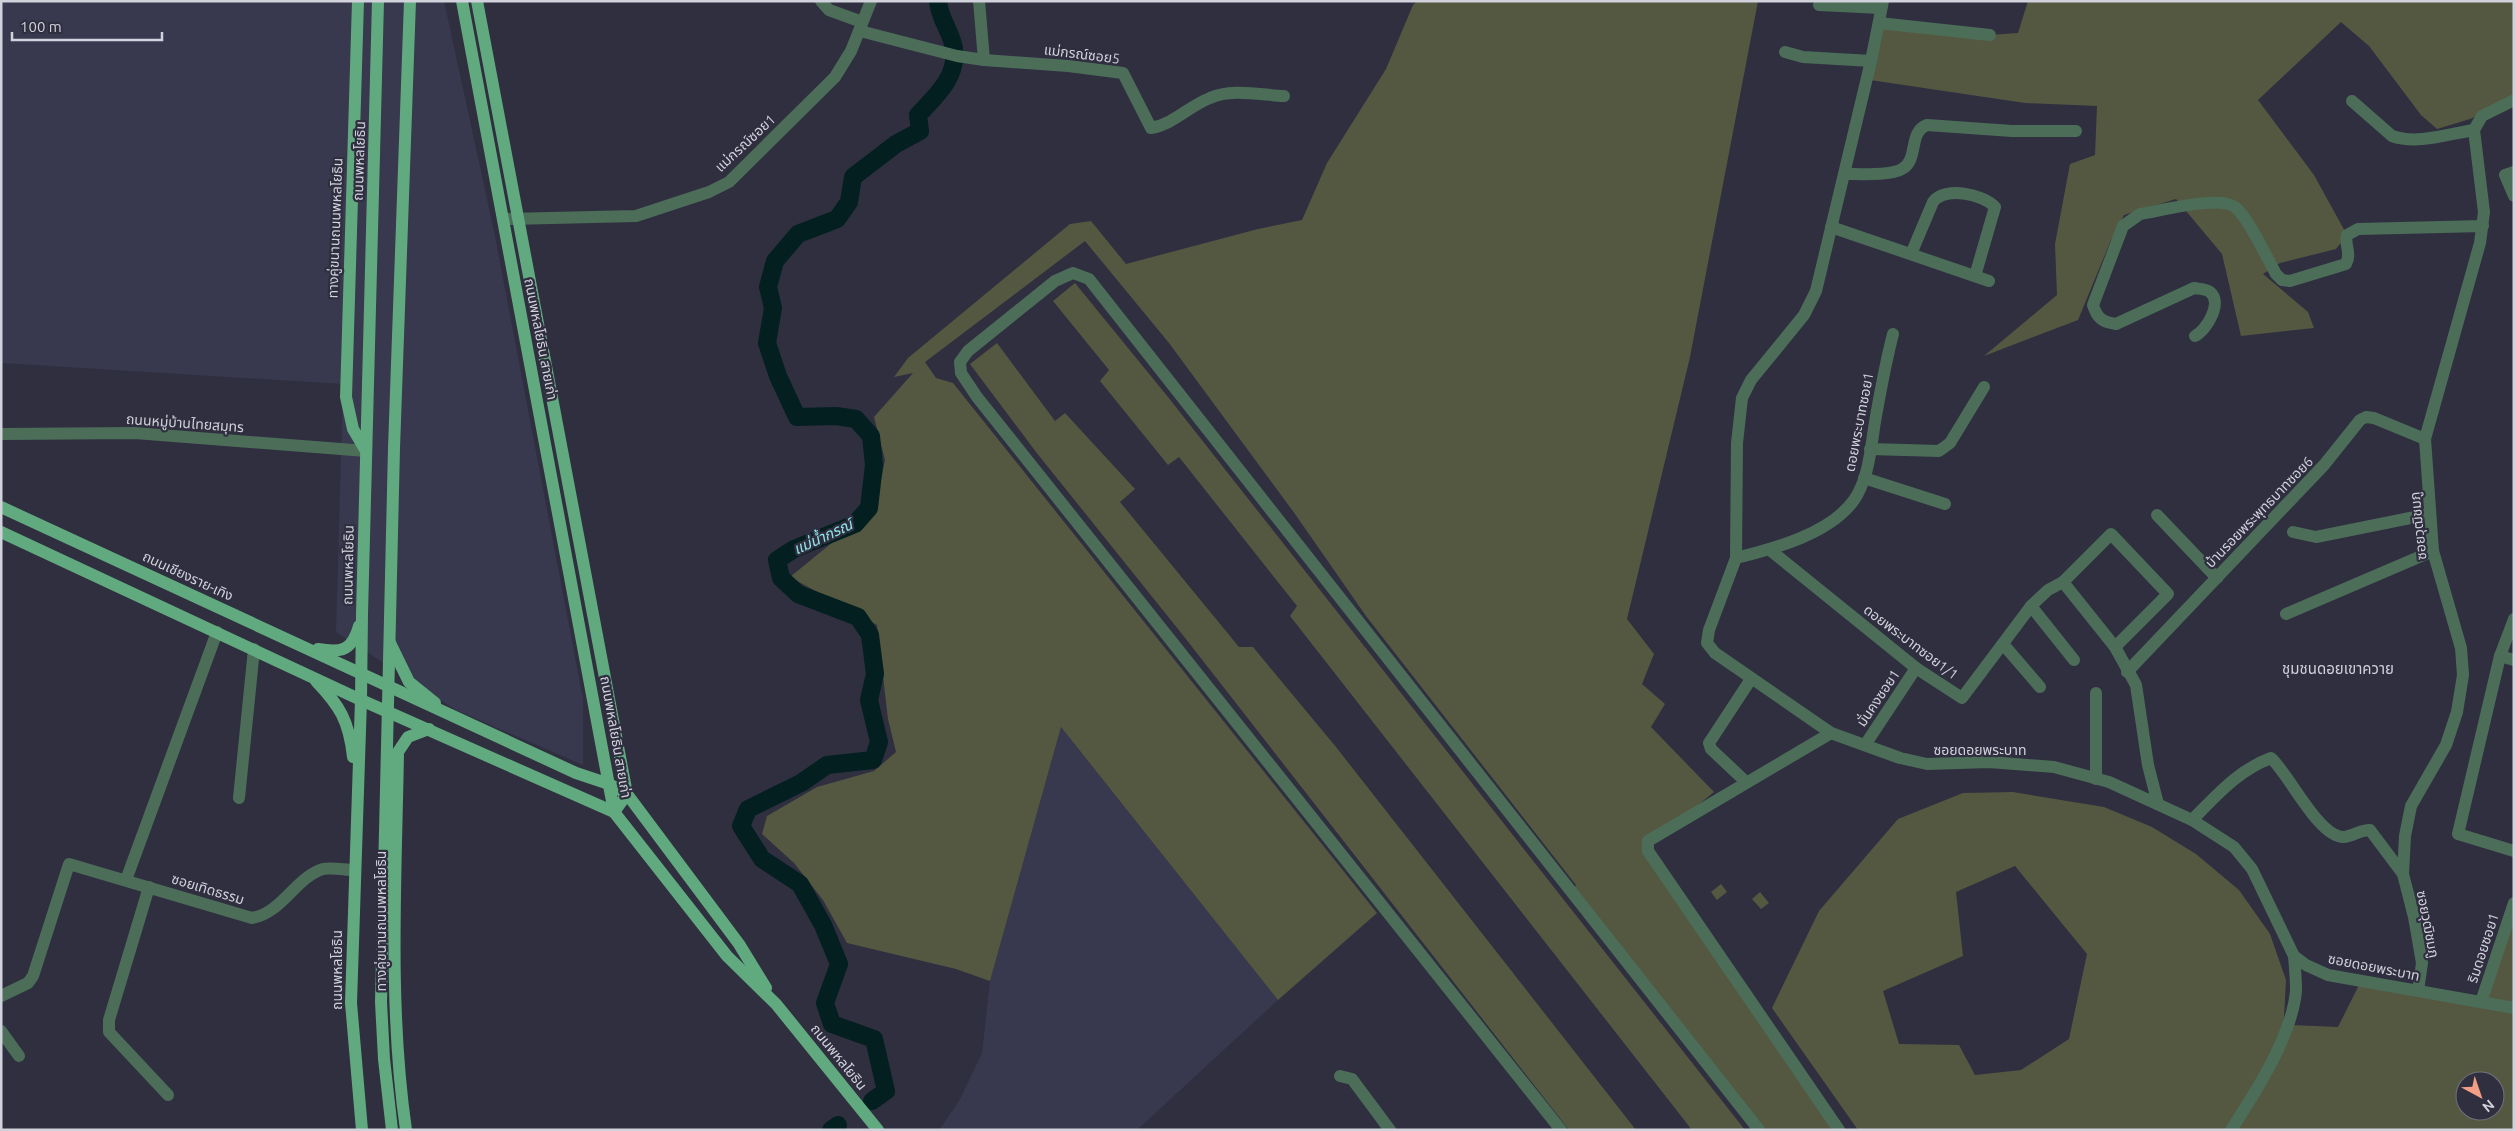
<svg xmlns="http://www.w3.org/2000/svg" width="2515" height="1131" font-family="Ubuntu,'Noto Sans Thai',sans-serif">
  <rect width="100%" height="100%" fill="#2f2f40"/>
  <g fill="#38384f">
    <path d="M1,1H444L494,231L583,699V765L456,710L336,632L343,384L1,363Z"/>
    <path d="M1061,727L1278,1000L1137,1130H939L959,1101L982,1053L990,981Z"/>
  </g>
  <g fill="#545840" fill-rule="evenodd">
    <path d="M1417,1H1758L1690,357L1627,619L1654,654L1642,684L1665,704L1651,727L1714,792L1644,849L1839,1130H1759L1572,892L1576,885L1366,616L1295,514L1169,343L1085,241L925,362L936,378L953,383L1377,913L1278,1000L1061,727L990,981L956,969L847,943L823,900L794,863L762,834L767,816L817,787L874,771L896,752L888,719L877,625L790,577L855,524L874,514L885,460L874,417L913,373L894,377L908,358L1070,224L1091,221L1126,264L1258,229L1302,220L1327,163L1386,69L1413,5Z"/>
    <path d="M2028,1H2514V99L2470,119L2437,129L2421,115L2369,46L2341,22L2258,100L2314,175L2347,235L2336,249L2280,263L2263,274L2308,312L2314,328L2241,336L2222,254L2176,199L2124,215L2111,240L2078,320L1984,356L2057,295L2055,244L2070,164L2095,155L2097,106L2025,103L1870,80L1884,23L1990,35L2018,33Z"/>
    <path d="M1075,283L1168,397L1745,1130H1692L1290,616L1297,606L1179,457L1168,465L1100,381L1109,370L1053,301Z"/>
    <path d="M997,343L1055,421L1065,413L1135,489L1120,502L1239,647H1253L1336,747L1636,1130H1569L1559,1117L1182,634L1036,452L970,364Z"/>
    <path d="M2013,792L2104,807L2152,827L2196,854L2239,890L2270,934L2286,980L2283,1036L2291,1025L2338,1027L2361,981L2481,1002L2514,903V1130H1858L1772,1008L1819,911L1898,819L1963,793ZM2015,866L2087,954L2069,1039L2021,1070L1975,1075L1959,1045L1899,1044L1883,991L1963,956L1956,892ZM2465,1081H2495V1111H2465Z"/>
    <path d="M1721,884L1727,892L1717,900L1711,892Z"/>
    <path d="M1760,892L1769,903L1761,909L1752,899Z"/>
  </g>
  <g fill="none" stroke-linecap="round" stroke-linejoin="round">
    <g stroke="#031f20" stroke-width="18">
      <path d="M872,1101L886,1091L874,1039L832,1024L825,1003L839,964L823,925L800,884L762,859L741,826L748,809L801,783L827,765L873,760L879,742L869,700L875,674L870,635L858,617L798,594L781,578L777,560L794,549L855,524L869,508L874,465L871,436L856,419L836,416L797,417L778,376L767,343L773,308L768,287L775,261L798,234L837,219L849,202L853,177L896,144L920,131L918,115C935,97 958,77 954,49C952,32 939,19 938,1"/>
      <path d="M831,1130L838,1125"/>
    </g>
    <g stroke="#4c6e59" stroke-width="12">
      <path d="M821,1L829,10L862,22"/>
      <path d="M1883,1L1871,61L1816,291L1804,315L1751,380L1742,398L1737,443L1736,558L1709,630L1707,643L1715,653L1831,733L1900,758L1927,764L1989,762L2054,767L2109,782L2192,820L2234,847L2252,869L2294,956L2306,965L2328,975L2514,1008"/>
      <path d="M1819,5L1881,8"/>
      <path d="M1879,23L1990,35"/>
      <path d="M860,31L957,56L984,60L979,1"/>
      <path d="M1785,52L1803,57L1871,61"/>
      <path d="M984,60L1068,66L1123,73L1151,128C1174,124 1189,106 1210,98C1231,88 1261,95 1284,96"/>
      <path d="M2352,101L2392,136C2417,145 2448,134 2474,130"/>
      <path d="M2514,172L2505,175L2514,196"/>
      <path d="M1844,174C1858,174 1891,176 1902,169C1919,160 1908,132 1927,125L2012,131H2076"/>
      <path d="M504,219L636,216L709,192L729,182L835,77L851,51L871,1"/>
      <path d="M1831,227L1989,281"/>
      <path d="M1911,254L1933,202C1945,186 1983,194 1995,207L1975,276"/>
      <path d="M2195,336C2207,330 2223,302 2210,292C2206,289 2199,289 2194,288L2116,324C2102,322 2097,318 2093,305L2123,226L2140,214C2160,211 2219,195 2235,207C2248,217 2267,258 2276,274L2282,280L2290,281L2346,264C2352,253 2344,245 2347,235L2358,229L2483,226"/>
      <path d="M1,434L135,433L366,451"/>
      <path d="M1870,449L1939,451L1950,443L1984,387"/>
      <path d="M1864,478L1945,504"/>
      <path d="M2157,515L2217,578"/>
      <path d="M2293,532L2316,537L2430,514"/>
      <path d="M1770,550L1916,668L1962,698L2031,606L2048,590L2063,582L2111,534L2168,594L2115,647"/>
      <path d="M1736,558C1773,549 1830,534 1854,500C1870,477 1871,443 1876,416C1881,388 1886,361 1893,334"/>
      <path d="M2063,582L2115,647L2136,685L2148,765L2158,804"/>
      <path d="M2031,606L2074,660"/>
      <path d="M2286,614L2433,551"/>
      <path d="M2514,619L2500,656L2458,834L2514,851"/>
      <path d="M2003,644L2040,687"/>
      <path d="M2500,656L2514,660"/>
      <path d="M2127,672L2324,465L2360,420L2366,417L2374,418L2425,439"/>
      <path d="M1831,733L1648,841V851L1839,1130"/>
      <path d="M1865,745L1916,668"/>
      <path d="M2096,779V693"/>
      <path d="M1746,782L1711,749L1709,743L1751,679"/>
      <path d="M239,798L254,649"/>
      <path d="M2192,820C2216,796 2238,770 2271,758C2289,774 2319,838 2344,837C2353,836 2360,830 2370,830L2403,874"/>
      <path d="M126,880L217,632"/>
      <path d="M149,887L109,1020V1032L168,1095"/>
      <path d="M2418,991L2422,963L2414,917L2403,874L2405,836L2411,806L2446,745L2457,712L2463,675L2461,648L2433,551L2425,439L2480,243L2484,212L2474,130L2482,116L2514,100"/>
      <path d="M1,996L28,983L33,976L69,864L252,918C282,913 296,877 323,869C332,867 345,870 355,870"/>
      <path d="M2481,1002L2514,903"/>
      <path d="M1,1031L19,1056"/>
      <path d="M1340,1076L1352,1079L1390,1130"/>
      <path d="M1561,1130L977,397L961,373L960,362L968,351L1055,281L1073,273L1089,279L1759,1130"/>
      <path d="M2231,1130C2255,1093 2292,1036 2296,991C2296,980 2295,967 2294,956"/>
    </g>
    <g stroke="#61aa7f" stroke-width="12">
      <path d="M358,1L346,397L353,429L366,451"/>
      <path d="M462,1L614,812"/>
      <path d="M477,1L627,794L614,812"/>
      <path d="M1,507L576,773L609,784L627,794L739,944L766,988"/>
      <path d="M1,532L361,700L614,812L727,956L776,1004L878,1130"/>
      <path d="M390,643L409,682L435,703"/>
      <path d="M318,649C341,653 352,651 359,626"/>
      <path d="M316,681C340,706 349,721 353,757"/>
      <path d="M362,1130L351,1003L361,700L362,614L378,1"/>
      <path d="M392,1130L384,1059L381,1002L394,448L410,1"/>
      <path d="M406,1130C388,1005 396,877 398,752L408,737L429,729"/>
    </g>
  </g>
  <g text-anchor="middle" stroke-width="4.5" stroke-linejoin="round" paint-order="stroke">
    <g font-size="14" fill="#d2d2dd" stroke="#2f2f40">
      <text transform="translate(1082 54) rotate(7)" y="5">แม่กรณ์ซอย5</text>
      <text transform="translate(745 143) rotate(-43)" y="5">แม่กรณ์ซอย1</text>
      <text transform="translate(359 161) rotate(-88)" y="5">ถนนพหลโยธิน</text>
      <text transform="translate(335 228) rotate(-88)" y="5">ทางคู่ขนานถนนพหลโยธิน</text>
      <text transform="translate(541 339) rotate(79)" y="5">ถนนพหลโยธิน สายเก่า</text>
      <text transform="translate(1859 422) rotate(-79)" y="5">ดอยพระบาทซอย1</text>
      <text transform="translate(185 423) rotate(4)" y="5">ถนนหมู่บ้านไทยสมุทร</text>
      <text transform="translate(2259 512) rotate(-46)" y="5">บ้านรอยพระพุทธบาทซอย6</text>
      <text transform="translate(2418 526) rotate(-96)" y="5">ซอยวุฒิชมภู</text>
      <text transform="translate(348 565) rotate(-89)" y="5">ถนนพหลโยธิน</text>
      <text transform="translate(188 576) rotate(25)" y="5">ถนนเชียงราย-เทิง</text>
      <text transform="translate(1911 642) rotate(37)" y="5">ดอยพระบาทซอย1/1</text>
      <text transform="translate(1878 698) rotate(-56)" y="5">มั่นคงซอย1</text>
      <text transform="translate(616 737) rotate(80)" y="5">ถนนพหลโยธิน สายเก่า</text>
      <text x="1980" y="755">ซอยดอยพระบาท</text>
      <text transform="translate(208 889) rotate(17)" y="5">ซอยเทิดธรรม</text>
      <text transform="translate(381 921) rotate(-90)" y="5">ทางคู่ขนานถนนพหลโยธิน</text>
      <text transform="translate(2428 924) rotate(79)" y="5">ซอยวุฒิชมภู</text>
      <text transform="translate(2483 948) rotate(-72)" y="5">ริมดอยซอย1</text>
      <text transform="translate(2374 967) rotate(11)" y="5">ซอยดอยพระบาท</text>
      <text transform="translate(337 970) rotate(-90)" y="5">ถนนพหลโยธิน</text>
      <text transform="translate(839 1057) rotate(51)" y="5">ถนนพหลโยธิน</text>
    </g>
    <g font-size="15" font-style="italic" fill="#8ee6e8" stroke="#2f2f40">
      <text transform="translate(823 537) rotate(-25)" y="5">แม่น้ำกรณ์</text>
    </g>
    <g font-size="15" fill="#d2d2dd" stroke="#2f2f40">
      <text x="2338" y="674">ชุมชนดอยเขาควาย</text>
    </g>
  </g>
  <rect width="2515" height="1131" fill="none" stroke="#d2d2dd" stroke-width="5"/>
  <g transform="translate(2480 1096) rotate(140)"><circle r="24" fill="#2f2f40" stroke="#70707f"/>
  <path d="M0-4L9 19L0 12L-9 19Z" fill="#f39f85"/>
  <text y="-8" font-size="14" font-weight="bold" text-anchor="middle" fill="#d2d2dd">N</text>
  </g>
  <path d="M12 32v8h150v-8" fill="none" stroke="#d2d2dd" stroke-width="2.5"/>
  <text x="20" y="32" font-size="15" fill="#d2d2dd" stroke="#2f2f40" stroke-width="4" paint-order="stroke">100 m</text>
</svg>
